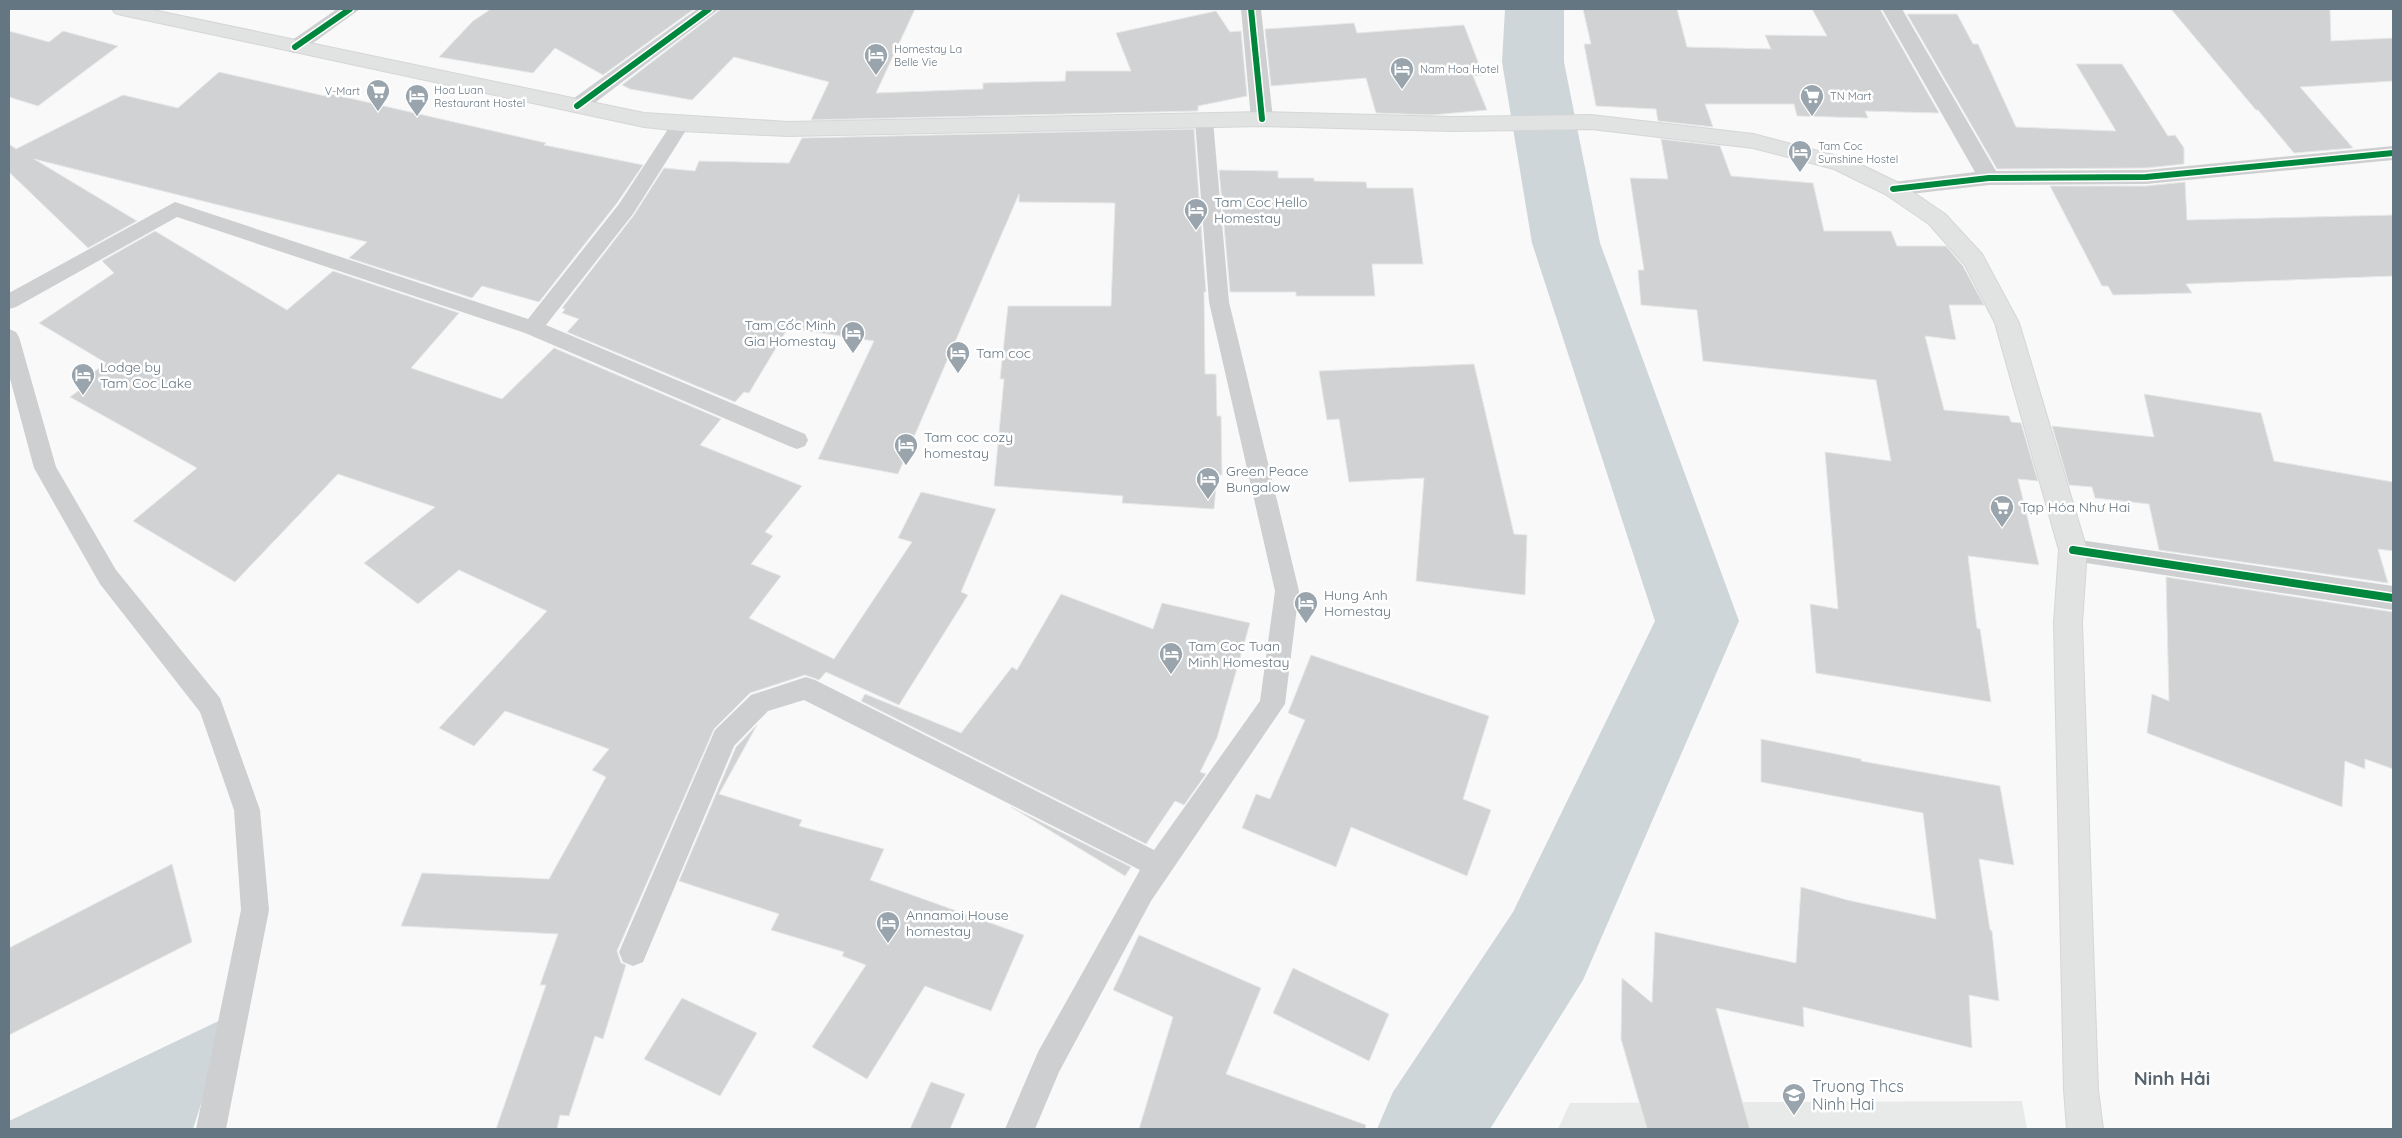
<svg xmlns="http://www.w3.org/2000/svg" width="2402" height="1138" font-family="Quicksand,sans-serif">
  <rect width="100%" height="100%" fill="#f9f9f9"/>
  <path fill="#e8e9e9" d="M2022,1101L2027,1129H1558L1570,1103Z"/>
  <path fill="#ced6d9" d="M229,1016L193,1129H9V1121Z"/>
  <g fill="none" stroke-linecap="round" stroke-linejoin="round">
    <path fill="#ced6d9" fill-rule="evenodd" d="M1505,9H1564V62L1600,243L1739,621L1583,980L1490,1129H1377L1393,1092L1513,912L1655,621L1532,243L1502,62Z"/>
  </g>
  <g fill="#d0d2d3" stroke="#e8e8e8">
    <path d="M491,9H694L603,75L555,48L533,73L439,57L473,21Z"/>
    <path d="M721,9H915L876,93L983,89V83L1065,81L1066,71H1131L1116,33L1216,11L1230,32L1241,31L1247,96L1198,106V111L811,120L829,82L734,57L692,100L630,89L622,85Z"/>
    <path d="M1583,9H1677L1687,47L1771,49L1765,35L1827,36L1812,9H1880L1939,113L1865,111L1868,118L1797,116L1794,104H1705L1713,127L1658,121L1656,109L1596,106L1584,44H1591Z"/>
    <path d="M2171,9H2330L2331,41L2393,38V81L2300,87L2353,148L2294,153L2258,110H2256Z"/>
    <path d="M1907,14H1957L1973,44H1978L2016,127L2116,131L2076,64H2122L2168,136L2175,135L2184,148V164L2146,168L1997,169Z"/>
    <path d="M1354,23L1357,33L1464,25L1483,75L1473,76L1487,110L1432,115L1376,113L1366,78L1271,86L1265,29Z"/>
    <path d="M9,31L49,42L63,31L118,46L38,106L9,97Z"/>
    <path d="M219,72L325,96L327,93L546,143L544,145L643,165L617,203L539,302L482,286L472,298L349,258L367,242L34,159L137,221L88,248L9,172V144L16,149L123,95L178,108Z"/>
    <path d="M1194,129L1206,292H1204L1205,374H1216L1217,416H1221L1222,475H1217L1214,509L1122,503L1123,496L994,486L1004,379H1000L1008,306H1111L1115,203L1019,202V194L898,474L818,459L874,341L788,328L749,393L744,392L735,402L567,332L579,319L562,313L565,309L562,308L634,215L664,168L695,171L699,161L789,163L802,138Z"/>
    <path d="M1661,139L1720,146L1731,176L1813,183L1824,231H1891L1897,246H1946L1963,266L1984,305H1949L1956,340L1925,336L1944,410L2009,416L2011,422L2021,423L2038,481L2018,479L2039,565L1968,556L1977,628L1980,629L1991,702L1816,673L1810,604L1838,609L1825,452L1891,461L1876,380L1703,361L1697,310L1641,305L1638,270H1644L1630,178L1668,179Z"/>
    <path d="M1219,170L1278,171V178H1314V181L1366,182L1367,188H1413L1423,264H1372L1375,296H1296V292H1230Z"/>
    <path d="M2185,182L2187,220L2393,215V276L2186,284L2192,293L2113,295L2108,286H2102L2050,186H2146Z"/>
    <path d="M155,231L287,310L333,271L459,313L411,368L502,399L554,348L721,419L700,445L802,486L765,532L773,536L751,564L781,576L749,618L834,659L912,542L898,538L921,492L996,509L961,592L968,595L899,705L826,672L819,680L805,675L750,693L714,729L617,951L621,963L626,965L603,1039L595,1036L569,1116L560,1115L557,1129H496L546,985H540L558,934L401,926L422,873L549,879L606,777L592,770L609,749L505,711L474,746L439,728L547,611L459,570L418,604L364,563L435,507L338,474L235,582L133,521L197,468L70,397L85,386L79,383L106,363L39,323L114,273L102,261Z"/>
    <path d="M1474,364L1514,534L1527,535L1525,595L1416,581L1424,478L1349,482L1339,419L1327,420L1319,371Z"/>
    <path d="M2144,394L2261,413L2274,461L2393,482V551L2378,549L2388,583L2159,550L2149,504L2095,498L2092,487L2069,485L2052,426L2154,437Z"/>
    <path d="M2166,577L2393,612V769L2365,759V769L2345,761L2342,807L2147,733L2152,694L2169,701Z"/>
    <path d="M1061,594L1153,629L1162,603L1250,623L1217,738L1200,772L1206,774L1184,805L1175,801L1146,844L861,701L865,694L961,733L1012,667L1017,670Z"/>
    <path d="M1311,655L1489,716L1463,799L1491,810L1467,876L1351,827L1336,867L1242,828L1256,794L1270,799L1305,720L1288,713Z"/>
    <path d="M757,725L719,794L802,820L799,826L884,849L870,880L1024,935L991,1011L925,986L867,1079L812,1047L866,965L842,956L844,952L771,930L779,914L679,881L736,747Z"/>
    <path d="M1761,739L1861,759V761L2000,786L2014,865L1979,859L1990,930L1992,931L1999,1001L1969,995L1972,1048L1803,1007L1804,1027L1716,1008L1750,1129H1647L1621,1039L1622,978L1652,1003L1655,932L1796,963L1801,887L1847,900L1936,919L1923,813L1761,782Z"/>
    <path d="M1011,807L1131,867L1125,876Z"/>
    <path d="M172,864L192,942L9,1035V948Z"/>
    <path d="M1139,935L1261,988L1226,1074L1366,1125L1365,1129H1139L1173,1017L1113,990Z"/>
    <path d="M1293,968L1389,1014L1369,1061L1273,1013Z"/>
    <path d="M682,998L757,1033L720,1096L644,1059Z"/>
    <path d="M931,1082L965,1094L950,1129H910Z"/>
  </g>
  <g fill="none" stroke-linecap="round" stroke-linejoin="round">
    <g stroke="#d5d6d7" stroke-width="2">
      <path id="secondary" d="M112,9H148L644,113L788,122L1262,112L1452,117L1591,115L1753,134L1849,159L1901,184L1945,214L1982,254L2019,323L2087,550L2082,623L2098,1090L2103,1129H2067L2064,1090L2054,623L2059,550L1995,323L1965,265L1929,224L1885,194L1834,169L1753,148L1591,129L1452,131L1262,126L788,136L681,131L644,127L122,15L115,13Z"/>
    </g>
    <g fill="#cecfd0" fill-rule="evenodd">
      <path d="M1204,115L1211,117L1213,121L1229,302L1299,591L1285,704L1151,901L1059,1072L1035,1129H1005L1038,1052L1140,870L804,700L768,711L734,746L643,962L633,966L623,962L619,952L715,730L751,695L806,677L815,680L1154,850L1260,701L1275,591L1209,302L1195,121L1197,117Z"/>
      <path d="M681,118L688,120L690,124L633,214L546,325L805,434L808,440L805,446L797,449L789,446L525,333L177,217L16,307L9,309V293L175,202L528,319L619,204L674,120Z"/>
      <path d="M9,329L16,332L19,337L56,467L116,570L220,698L260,810L269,910L226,1129H196L241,910L234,810L200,712L100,584L34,468L9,375Z"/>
    </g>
    <g fill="#cecfd0" fill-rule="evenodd">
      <path d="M337,9H360L302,51L295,53L288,51L285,47L288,43Z"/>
      <path d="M697,9H719L584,111L577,113L570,111L566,106L570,101Z"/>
      <path d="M1241,9H1261L1273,119L1270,124L1262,126L1254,124L1251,119Z"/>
      <path d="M1882,9H1902L1996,171L2146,170L2393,146V160L2146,184L1989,185L1893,196L1885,194L1882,189L1885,184L1893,182L1975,172Z"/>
      <path d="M2073,539L2393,586V610L2073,561L2063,558L2059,550L2063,542Z"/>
    </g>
    <use href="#secondary" fill="#e1e2e2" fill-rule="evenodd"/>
    <g stroke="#fff" stroke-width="9">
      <g id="cycleway-far1">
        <path d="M1251,9L1262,119"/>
        <path d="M295,47L350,9"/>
        <path d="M577,106L709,9"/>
        <path d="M1893,189L1989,178L2146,177L2393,153"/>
      </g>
    </g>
    <g stroke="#fff" stroke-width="11">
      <path id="cycleway" d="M2073,550L2393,598"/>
    </g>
    <use href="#cycleway-far1" stroke="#00873e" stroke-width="6"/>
    <use href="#cycleway" stroke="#00873e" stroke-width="8"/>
  </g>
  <defs>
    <g id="hotel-pin" transform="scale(1.25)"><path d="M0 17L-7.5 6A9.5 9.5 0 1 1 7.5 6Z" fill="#99a4ac" stroke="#fff"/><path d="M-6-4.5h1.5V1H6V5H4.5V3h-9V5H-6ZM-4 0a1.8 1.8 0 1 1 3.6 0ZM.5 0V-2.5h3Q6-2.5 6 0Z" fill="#fff"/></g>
    <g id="supermarket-pin" transform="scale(1.25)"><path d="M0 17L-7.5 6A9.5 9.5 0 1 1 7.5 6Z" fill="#99a4ac" stroke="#fff"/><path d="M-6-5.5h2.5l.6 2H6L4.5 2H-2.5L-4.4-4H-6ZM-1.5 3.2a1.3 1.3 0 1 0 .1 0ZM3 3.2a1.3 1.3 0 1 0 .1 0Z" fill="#fff"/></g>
    <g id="school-pin" transform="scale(1.25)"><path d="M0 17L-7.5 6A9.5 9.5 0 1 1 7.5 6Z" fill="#99a4ac" stroke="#fff"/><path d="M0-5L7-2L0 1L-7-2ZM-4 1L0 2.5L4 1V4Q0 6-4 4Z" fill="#fff"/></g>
  </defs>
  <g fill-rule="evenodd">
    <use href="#hotel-pin" x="876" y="55"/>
    <use href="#hotel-pin" x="1402" y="69"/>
    <use href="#supermarket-pin" x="378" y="91"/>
    <use href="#hotel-pin" x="417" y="96"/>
    <use href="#supermarket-pin" x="1812" y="96"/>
    <use href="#hotel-pin" x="1800" y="152"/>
    <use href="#hotel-pin" x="1196" y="210"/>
    <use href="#hotel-pin" x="853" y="333"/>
    <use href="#hotel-pin" x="958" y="353"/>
    <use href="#hotel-pin" x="83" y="375"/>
    <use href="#hotel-pin" x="906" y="445"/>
    <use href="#hotel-pin" x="1208" y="479"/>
    <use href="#supermarket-pin" x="2002" y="507"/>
    <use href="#hotel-pin" x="1306" y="603"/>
    <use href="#hotel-pin" x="1171" y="654"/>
    <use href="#hotel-pin" x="888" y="923"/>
    <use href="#school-pin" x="1794" y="1095"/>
  </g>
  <g text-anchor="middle" stroke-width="5" stroke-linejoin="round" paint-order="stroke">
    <g font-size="11" fill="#657683" stroke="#fff" text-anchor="start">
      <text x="894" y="53">Homestay La<tspan x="894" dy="13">Belle Vie</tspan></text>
      <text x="1420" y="73">Nam Hoa Hotel</text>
      <text x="434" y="94">Hoa Luan<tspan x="434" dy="13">Restaurant Hostel</tspan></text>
      <text x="360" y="95" text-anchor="end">V-Mart</text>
      <text x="1830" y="100">TN Mart</text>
      <text x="1818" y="150">Tam Coc<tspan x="1818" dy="13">Sunshine Hostel</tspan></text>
    </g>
    <g font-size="14" fill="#657683" stroke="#fff" text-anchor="start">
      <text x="1214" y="207">Tam Coc Hello<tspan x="1214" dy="16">Homestay</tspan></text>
      <text x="836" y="330" text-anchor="end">Tam Cốc Minh<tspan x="836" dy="16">Gia Homestay</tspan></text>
      <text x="976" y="358">Tam coc</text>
      <text x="100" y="372">Lodge by<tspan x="100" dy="16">Tam Coc Lake</tspan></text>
      <text x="924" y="442">Tam coc cozy<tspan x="924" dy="16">homestay</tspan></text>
      <text x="1226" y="476">Green Peace<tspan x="1226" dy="16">Bungalow</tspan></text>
      <text x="2020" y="512">Tạp Hóa Như Hai</text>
      <text x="1324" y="600">Hung Anh<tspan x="1324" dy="16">Homestay</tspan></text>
      <text x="1188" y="651">Tam Coc Tuan<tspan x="1188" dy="16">Minh Homestay</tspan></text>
      <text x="906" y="920">Annamoi House<tspan x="906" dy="16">homestay</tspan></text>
    </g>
    <g font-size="16" fill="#657683" stroke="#fff" text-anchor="start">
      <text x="1812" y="1092">Truong Thcs<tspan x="1812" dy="18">Ninh Hai</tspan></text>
    </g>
    <g font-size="19" font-weight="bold" fill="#57646e" stroke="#fff">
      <text x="2172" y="1085">Ninh Hải</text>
    </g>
  </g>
  <rect width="2402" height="1138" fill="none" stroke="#657683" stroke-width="20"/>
</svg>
